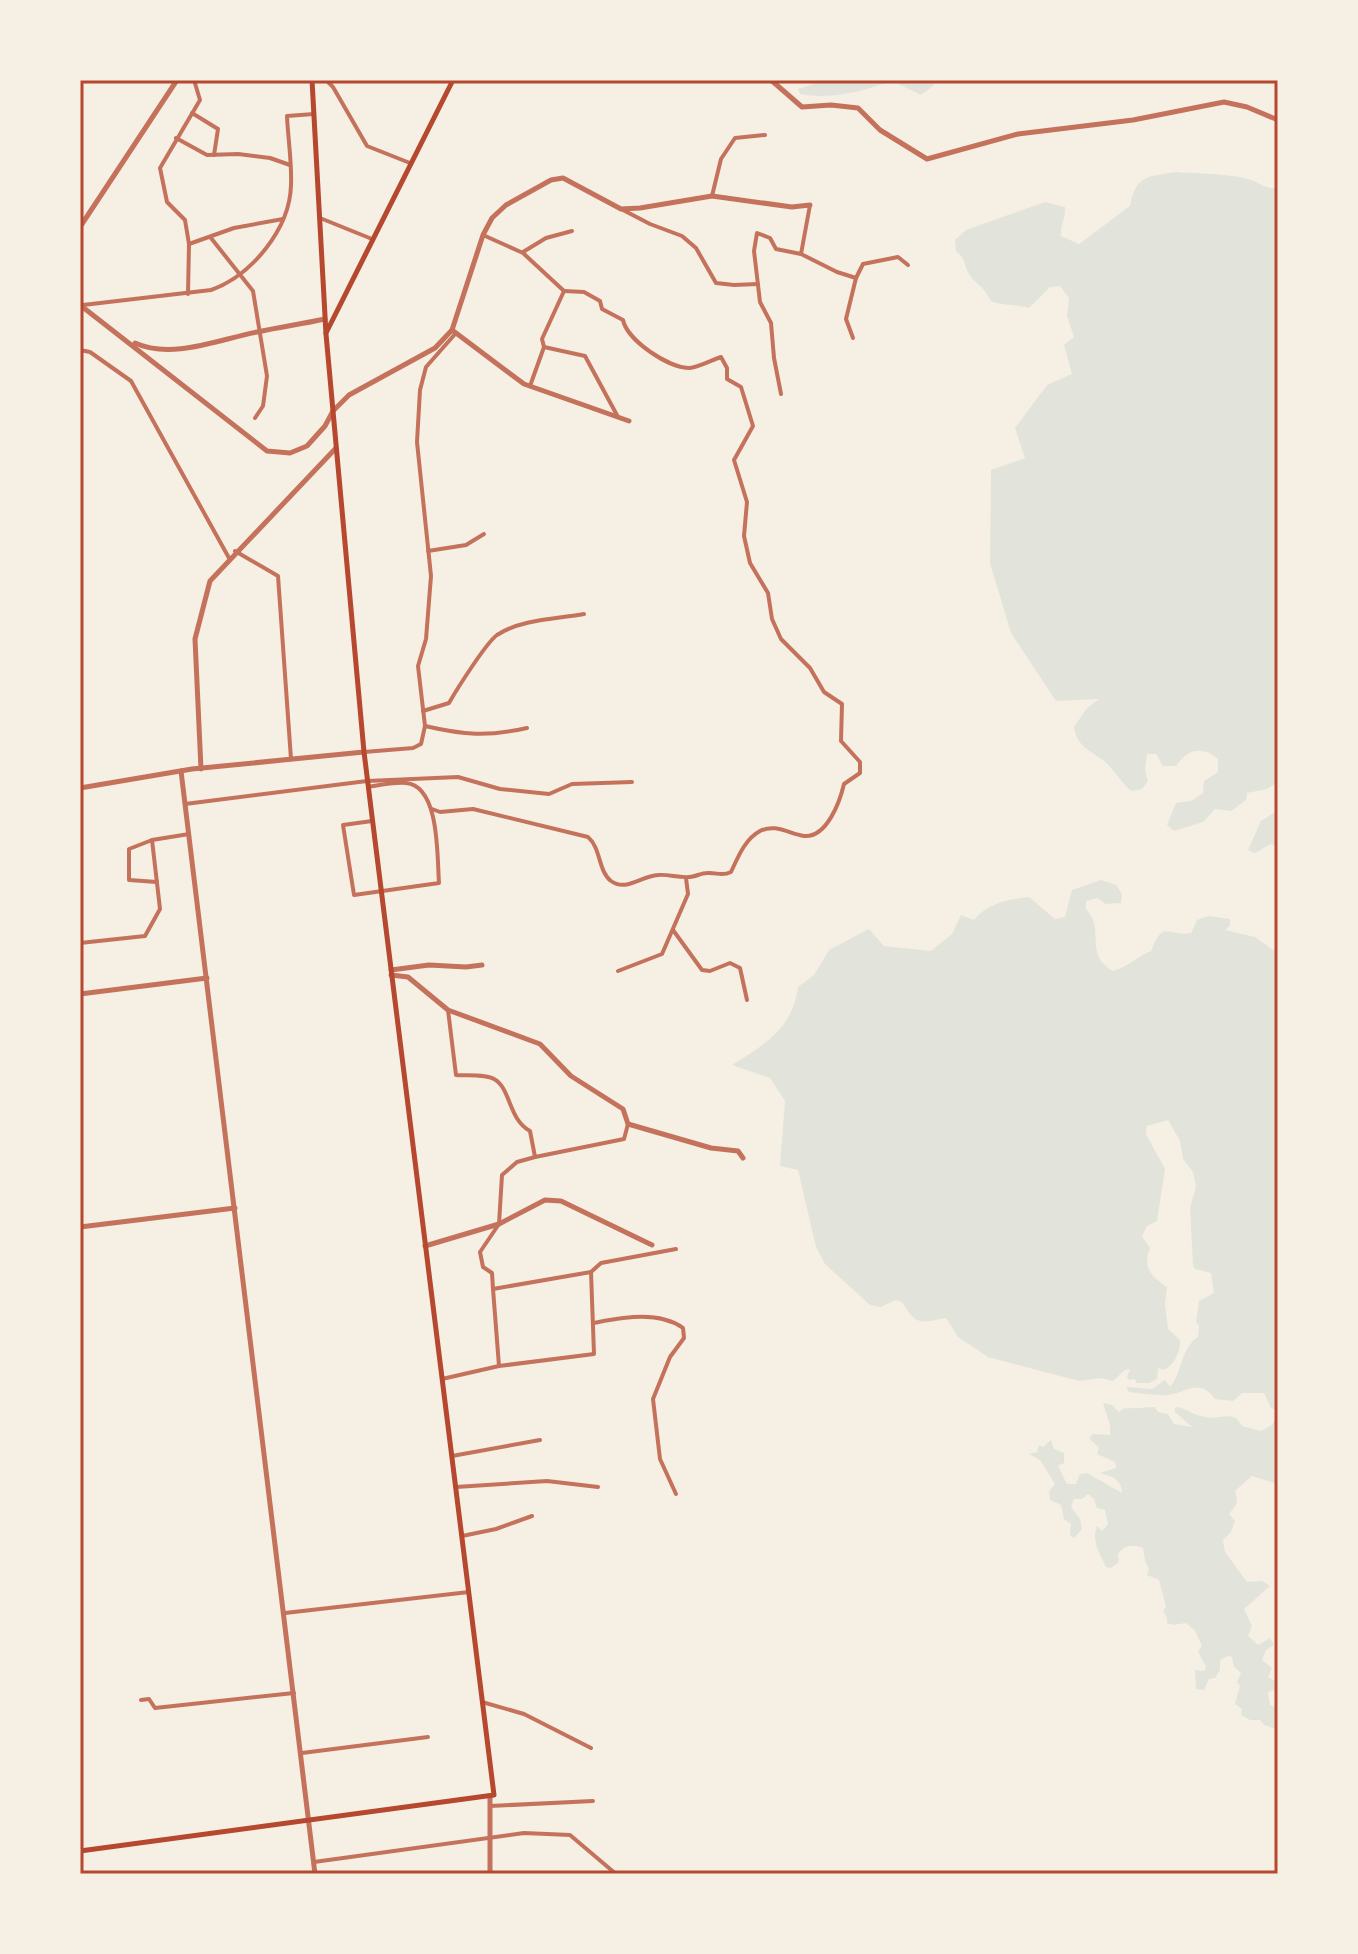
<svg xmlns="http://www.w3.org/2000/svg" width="1358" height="1954" font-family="Quicksand,sans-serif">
  <rect width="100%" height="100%" fill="#f6efe4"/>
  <g fill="#e2e4dc">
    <path d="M826,80H935L933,86L921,95L892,81C864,91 831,100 800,94L798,89Z"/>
    <path d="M1176,172C1200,174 1225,173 1248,179C1259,182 1266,190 1278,188V790L1276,783L1267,789L1247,793L1246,800L1231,811L1215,809L1203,822L1174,831L1167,825L1176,803L1191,801L1203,793L1204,781L1218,772V759C1203,746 1188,748 1176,766H1163L1156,754H1147L1145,770L1148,781L1142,789L1131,791C1121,782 1112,767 1104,761C1090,750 1077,747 1074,727L1087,708L1099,699L1056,701L1011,633L990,563L991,470L1025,458L1015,428L1047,385L1072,374L1064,345L1074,337L1067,316L1069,298L1060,286L1050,287L1029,308C1016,304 1003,306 991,301C983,285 975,284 969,274C963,263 967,261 956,251L955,240L966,230L1045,202L1065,207C1066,218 1060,225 1061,236L1079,244L1130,206C1136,174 1148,177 1176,172Z"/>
    <path d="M1278,810V847L1271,844L1255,853L1248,850L1261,821Z"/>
    <path d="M1101,880L1116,885L1122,894L1121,903L1105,904L1098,898L1086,901V909C1106,930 1083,954 1113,971C1128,967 1136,957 1151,951C1164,920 1164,936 1191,933L1197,920L1208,916L1230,919V926L1225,930L1255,937L1273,950L1278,949V1408L1275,1410L1271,1408L1264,1393H1242L1233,1401L1215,1399C1199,1377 1187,1393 1168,1395C1161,1396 1138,1393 1129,1392L1126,1387L1152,1389L1165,1380L1170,1387C1183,1371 1180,1349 1198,1337L1199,1326L1196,1322L1199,1301L1214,1293L1211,1273L1195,1269L1193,1265L1190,1208L1196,1187L1193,1172L1183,1159L1180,1141L1168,1120L1147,1126L1146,1134L1165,1169L1157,1221L1147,1226L1142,1236L1150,1248C1142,1267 1151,1276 1167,1287L1165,1304L1168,1329L1180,1340C1181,1351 1174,1365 1164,1370L1158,1368L1157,1379L1149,1383H1136L1135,1379L1129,1380L1127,1377L1130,1369L1125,1370L1113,1381L1101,1378L1079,1381L988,1357L958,1337L946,1318C919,1323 917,1326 902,1302L896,1300L881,1307L870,1305L825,1264L816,1247L798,1170L780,1166L785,1101L770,1078L732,1065C765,1045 793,1027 798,987L814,975L829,950L869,929L884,946L931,951L952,934L961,915L974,920C987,904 1008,899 1029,897L1055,919L1065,917L1072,890Z"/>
    <path d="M1103,1403L1112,1405L1119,1412L1124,1408C1136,1409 1144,1407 1155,1407L1158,1412L1168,1414L1174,1424L1192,1427L1175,1412V1408L1179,1407L1197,1415L1210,1418L1229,1416L1236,1418L1242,1426L1261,1431L1272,1425L1278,1414V1494L1274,1483L1252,1476L1235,1491C1239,1502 1237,1505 1229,1514L1235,1521L1231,1532L1223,1540L1225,1552L1247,1582L1262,1581L1270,1586L1244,1609L1252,1626L1248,1636L1258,1645L1270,1638L1274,1645L1266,1650L1262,1660L1272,1668L1268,1677L1275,1681L1277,1689L1268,1692L1270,1705L1278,1708V1730L1264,1725L1260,1720H1250L1241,1715L1242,1709L1235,1704L1240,1686L1237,1682L1241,1673L1234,1667L1232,1657L1228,1656L1220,1660V1670L1215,1678L1209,1679L1204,1690L1196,1689L1195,1670L1204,1671L1206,1667L1198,1651L1202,1646L1195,1631L1186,1623L1173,1625L1167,1623V1617L1163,1612L1166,1606L1159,1580L1147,1575L1149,1569L1145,1561L1143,1548C1132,1544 1125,1545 1118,1554L1119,1562L1111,1568L1106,1567C1100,1554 1091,1541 1097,1526L1102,1531L1108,1524L1105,1510L1097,1508L1094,1499L1088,1494L1082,1499H1074L1071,1507L1080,1519L1082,1529L1074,1538L1070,1535L1071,1524L1064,1519L1061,1505L1050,1500L1049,1491L1055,1484L1040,1460L1029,1454L1037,1452L1039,1445L1043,1447L1051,1440L1054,1449L1064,1453V1463L1058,1466L1067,1484H1076L1080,1474L1087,1473L1122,1493C1122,1479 1111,1476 1100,1473L1116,1468L1115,1462L1097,1454L1099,1448L1089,1438L1093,1434L1110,1435V1425Z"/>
  </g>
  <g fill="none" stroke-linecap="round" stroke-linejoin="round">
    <g stroke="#c5725c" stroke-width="4">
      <path d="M326,80L333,87L367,146L410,163"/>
      <path d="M192,113L218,129L214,155"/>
      <path d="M176,138L207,155L238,154L270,158L290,165"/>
      <path d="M712,196L721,159L735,138L765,135"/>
      <path d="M810,205L801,254L837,272L856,278"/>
      <path d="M623,210L650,224L682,236L696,248L716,283L734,285L758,284"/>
      <path d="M320,218L372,239"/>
      <path d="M483,235L523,253L564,291L542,339L544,347L530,386"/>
      <path d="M211,238L253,291L267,376L263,406L255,418"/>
      <path d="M189,244L234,228L283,219"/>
      <path d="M523,252L546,238L572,231"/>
      <path d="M188,294L189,244L185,220L167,202L160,168L200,100L194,80"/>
      <path d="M83,305L211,290C251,276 290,229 291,185C292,162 288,139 287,116L314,114"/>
      <path d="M853,338L846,319L856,278L863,264L898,257L908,265"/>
      <path d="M544,347L585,356L618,417"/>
      <path d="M80,350L90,352L131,381L229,558"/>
      <path d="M781,394L774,358L771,323L760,302L754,251L757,233L770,238L776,249L801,254"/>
      <path d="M235,551L278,576L291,759"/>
      <path d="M428,551L466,545L484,534"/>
      <path d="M423,711L449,703C457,689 486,643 497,635C521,619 557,619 584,614"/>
      <path d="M425,726C464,735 487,737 527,728"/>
      <path d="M364,752L413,748L421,744L425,726L418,666L426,639L431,576L417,442L420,390L426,367L456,333"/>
      <path d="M368,787C380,785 394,782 406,783C440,786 437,857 439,883L354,895L343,825L372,821"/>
      <path d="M185,804L367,781L458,777L500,789L549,794L572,784L632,782"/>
      <path d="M432,809L440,812L473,809L588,837C601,848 598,871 611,881C626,892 641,876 658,875C668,874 679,878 689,877C695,877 701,873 707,873C717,872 721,877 731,872C738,857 745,839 760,831C776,823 789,834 804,836C827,838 840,801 844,784L860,773V762L841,741L842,704L824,692L810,668L781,639L772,619L768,593L750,563L744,536L747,502L734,460L753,426L741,387L727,379V368L721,357C712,360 699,367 690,368C668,368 627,340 623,320L602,309L600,301L584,292L564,291"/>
      <path d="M152,840L129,849V880L157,882"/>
      <path d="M673,930L702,970L710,971L730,963L740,968L747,1000"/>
      <path d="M80,943L145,936L160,909L152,840L189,834"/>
      <path d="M618,971L662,954L688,894L686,878"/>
      <path d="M448,1010L456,1075C467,1076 485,1074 494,1079C511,1088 508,1119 530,1131L535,1157"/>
      <path d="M493,1289L492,1273L483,1267L480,1252L499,1224L502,1175L517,1162L535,1157L624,1139L628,1124"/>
      <path d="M593,1323C621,1318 658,1310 683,1328L684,1338L670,1357L653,1399L660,1459L676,1494"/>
      <path d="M499,1366L493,1289L591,1272L601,1263L676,1249"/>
      <path d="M442,1379L499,1366L594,1354L591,1272"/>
      <path d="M452,1456L540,1440"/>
      <path d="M456,1487L547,1481L598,1487"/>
      <path d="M462,1536L496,1529L532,1516"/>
      <path d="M285,1613L469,1592"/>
      <path d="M141,1700L149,1699L155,1708L294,1693"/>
      <path d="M482,1702L524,1714L591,1748"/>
      <path d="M302,1753L428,1737"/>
      <path d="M490,1806L593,1801"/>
      <path d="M314,1862L524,1833L570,1835L616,1874"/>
    </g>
    <g stroke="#c5725c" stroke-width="5">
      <path d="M771,80L802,107L831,105L858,108L880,130L927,159L1018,134L1133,120L1224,102L1247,107L1278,120"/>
      <path d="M80,227L177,80"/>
      <path d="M80,305L267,451L290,453L307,446L325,426L333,411L349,395L435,348L452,330L483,235L492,218L506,205L551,180L563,178L621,209L640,208L712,196L792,207L810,205"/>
      <path d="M452,330L524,384L629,421"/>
      <path d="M135,343C172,360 220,339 257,332C280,327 302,324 325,319"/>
      <path d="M201,769L195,639L210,581L336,448"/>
      <path d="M181,771L315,1874"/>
      <path d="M80,788L192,769L364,752"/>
      <path d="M391,970L429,965L466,967L482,965"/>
      <path d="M391,975L408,977L448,1010L540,1044L571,1076L623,1109L628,1124L711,1148L738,1151L743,1158"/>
      <path d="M80,994L207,978"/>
      <path d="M80,1227L235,1208"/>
      <path d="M425,1246L499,1224L545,1200L561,1201L652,1245"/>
      <path d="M490,1796V1874"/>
    </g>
    <g stroke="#b5482f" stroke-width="5">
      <path d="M326,333L453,80"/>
      <path d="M80,1851L494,1795L364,752L326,334L312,80"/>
    </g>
  </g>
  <rect width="1358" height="1954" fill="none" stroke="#f6efe4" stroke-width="164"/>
  <rect x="82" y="82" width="1194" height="1790" fill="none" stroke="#b5482f" stroke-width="3"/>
</svg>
